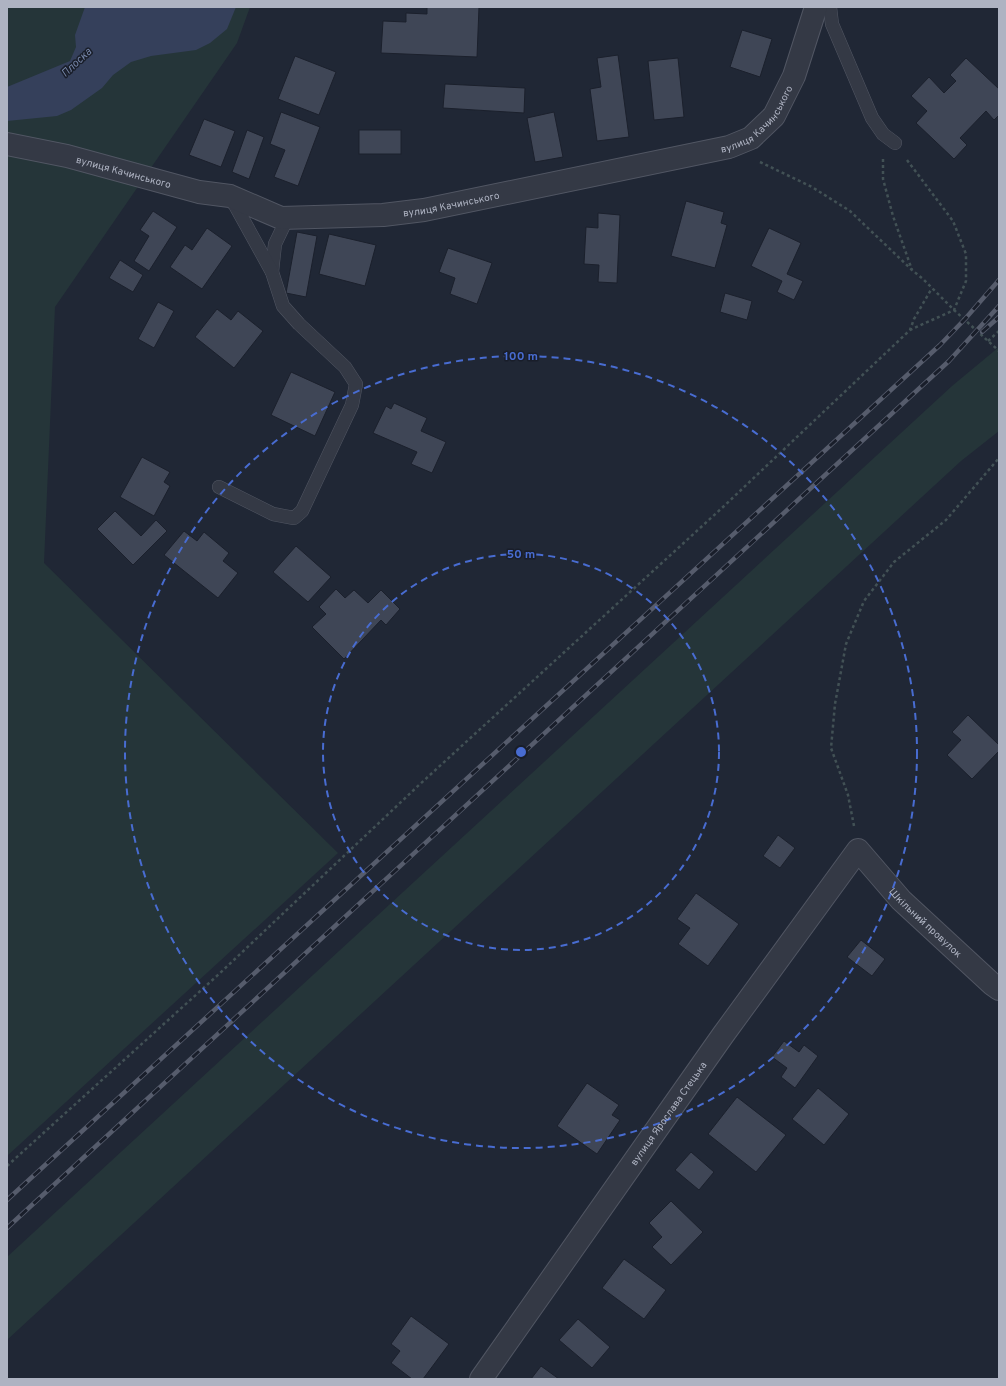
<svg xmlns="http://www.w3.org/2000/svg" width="1006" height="1386" font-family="Overpass,sans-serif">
  <rect width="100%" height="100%" fill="#202735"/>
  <g fill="#253539">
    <path d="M7,7H250L237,43L55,307L44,563L338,853L7,1156Z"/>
    <path d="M999,347V431L961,461L7,1340V1257L952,386Z"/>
  </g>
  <path fill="#35405b" d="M85,7H236L227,29L210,43L196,50L151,56L131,62L113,75L102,88L71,110L57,116L7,121V87L70,61L76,47L75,35Z"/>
  <g fill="#3f4656" stroke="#1b202c">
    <path d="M427,7H479L477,57L381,53L383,21L406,22V13L427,14Z"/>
    <path d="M742,30L772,39L760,77L730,67Z"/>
    <path d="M618,55L629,137L597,141L590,89L601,87L597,58Z"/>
    <path d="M295,56L336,72L319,115L278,99Z"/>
    <path d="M678,58L684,117L654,120L648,61Z"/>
    <path d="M966,58L999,89V115L994,120L986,111L960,138L967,145L954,159L916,123L927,111L911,96L929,77L944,93L956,81L950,75Z"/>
    <path d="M445,84L525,88L524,113L443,108Z"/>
    <path d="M281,112L320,127L298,186L274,177L285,150L270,144Z"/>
    <path d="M554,112L563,157L535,162L527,118Z"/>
    <path d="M204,119L235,131L221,167L189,155Z"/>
    <path d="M247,130L264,137L249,179L232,172Z"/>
    <rect x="359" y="130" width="42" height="24"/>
    <path d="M686,201L724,212L721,223L727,225L715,268L671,256Z"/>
    <path d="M153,211L177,227L149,271L134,261L149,236L140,230Z"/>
    <path d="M598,213L620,215L617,283L598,282L599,265L584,264L586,227L598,228Z"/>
    <path d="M207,228L232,246L202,289L170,267L185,245L192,250Z"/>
    <path d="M769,228L801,243L787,274L803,281L794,300L777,292L782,281L751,266Z"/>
    <path d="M297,232L317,236L306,297L286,293Z"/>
    <path d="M329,234L376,245L365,286L319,274Z"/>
    <path d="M448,248L492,263L477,304L450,294L455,278L439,272Z"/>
    <path d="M120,260L143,275L133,292L109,278Z"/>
    <path d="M725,293L752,301L747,320L720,312Z"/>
    <path d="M158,302L174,311L154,348L138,339Z"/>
    <path d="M217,309L231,320L238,311L263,331L234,368L195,337Z"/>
    <path d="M291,372L335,392L315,436L271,415Z"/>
    <path d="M394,403L427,418L421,431L446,442L432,473L411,464L417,452L373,433L386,406L391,409Z"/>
    <path d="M142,457L170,472L164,482L170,486L154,516L120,497Z"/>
    <path d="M115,511L141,536L156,520L167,531L133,565L97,529Z"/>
    <path d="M184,531L197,541L204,532L229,553L223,561L238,573L218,598L164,555Z"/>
    <path d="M296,546L331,577L308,602L273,572Z"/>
    <path d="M336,589L345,598L354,590L368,603L381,590L400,609L386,625L381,620L344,659L312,627L326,614L319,607Z"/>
    <path d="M968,715L999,745V751L972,779L947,755L961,740L952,732Z"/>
    <path d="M778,835L795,848L780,868L763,856Z"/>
    <path d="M696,893L739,924L708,966L678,944L690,928L677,919Z"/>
    <path d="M861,940L885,959L872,976L847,957Z"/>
    <path d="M784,1041L799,1052L804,1045L818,1056L795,1088L781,1077L787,1068L772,1057Z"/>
    <path d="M587,1083L619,1105L612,1115L620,1120L597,1154L557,1126Z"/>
    <path d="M818,1088L849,1114L824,1145L792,1119Z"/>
    <path d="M737,1097L786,1135L756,1172L708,1134Z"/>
    <path d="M691,1152L714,1172L699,1190L675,1170Z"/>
    <path d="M671,1201L703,1232L671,1265L652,1247L662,1237L649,1223Z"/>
    <path d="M624,1259L666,1290L644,1319L602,1288Z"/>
    <path d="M411,1316L449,1344L423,1379H412L391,1363L400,1351L391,1344Z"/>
    <path d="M578,1319L610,1347L592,1368L559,1340Z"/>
    <path d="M541,1366L559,1379H531Z"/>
  </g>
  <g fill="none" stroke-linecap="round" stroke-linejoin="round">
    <g stroke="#515663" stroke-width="14">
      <g id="lane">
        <path d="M830,7L832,24L872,118L883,134L895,143"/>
        <path d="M272,272L275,244L287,219"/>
        <path d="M219,487L273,514L294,518L302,511L352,405L356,384L345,367L299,324L283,306L272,272L230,196"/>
      </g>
    </g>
    <g stroke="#515663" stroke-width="24">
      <g id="street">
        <path id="s1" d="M7,144L67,156L199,192L230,196L281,218L383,215L424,210L729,147L751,138L774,116L794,76L816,7"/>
        <path id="s2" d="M481,1379L723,1035L858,850L901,900L992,984L999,989"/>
      </g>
    </g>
    <g stroke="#425155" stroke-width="2.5" stroke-dasharray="3 3" stroke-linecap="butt">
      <path d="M883,159V179L893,216L912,270"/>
      <path d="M907,160L953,221L966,254V281L954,310L910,330"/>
      <path d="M760,162L812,187L850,211L912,270L923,279L954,310L999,351"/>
      <path d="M988,341L999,331"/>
      <path d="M854,826L848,795L831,748L835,704L846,644L864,601L894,562L946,520L999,458"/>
      <path d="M7,1166L219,974L419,785L723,507L910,330L914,319L932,288"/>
    </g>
    <use href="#lane" stroke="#343945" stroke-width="13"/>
    <use href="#street" stroke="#343945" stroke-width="22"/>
    <g stroke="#565c6c" stroke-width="4.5">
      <g id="rail">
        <path d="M982,332L999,317"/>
        <path d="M7,1200L940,345L965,319L999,280"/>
        <path d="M7,1228L949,361L999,306"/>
      </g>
    </g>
    <use href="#rail" stroke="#191e2a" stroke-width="3" stroke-dasharray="9" stroke-linecap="butt"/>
  </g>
  <g fill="none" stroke="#486cd1" stroke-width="2" stroke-dasharray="7 5">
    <circle cx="521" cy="752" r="198"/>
    <circle cx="521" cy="752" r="396"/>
  </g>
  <g text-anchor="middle" stroke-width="3" stroke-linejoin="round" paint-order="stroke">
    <g font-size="10" fill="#aeb3c2" stroke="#191e2a">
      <text dy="4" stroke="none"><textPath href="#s1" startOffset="780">вулиця Качинського</textPath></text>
      <text dy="4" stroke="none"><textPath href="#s1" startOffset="120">вулиця Качинського</textPath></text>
      <text dy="4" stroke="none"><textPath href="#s1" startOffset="456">вулиця Качинського</textPath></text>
      <text dy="4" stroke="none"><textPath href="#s2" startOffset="749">Шкільний провулок</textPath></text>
      <text dy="4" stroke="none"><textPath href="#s2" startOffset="325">вулиця Ярослава Стецька</textPath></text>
    </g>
    <g font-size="11" font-style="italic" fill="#7787aa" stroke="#191e2a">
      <text transform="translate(76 62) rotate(-43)" y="4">Плоска</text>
    </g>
  </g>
  <circle cx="521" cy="752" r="6" fill="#486cd1" stroke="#191e2a" stroke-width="2"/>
  <g font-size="12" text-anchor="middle" font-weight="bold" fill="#486cd1" stroke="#191e2a" stroke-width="3" stroke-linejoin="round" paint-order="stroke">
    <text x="521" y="360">100 m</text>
    <text x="521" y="558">50 m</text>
  </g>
  <rect width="1006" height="1386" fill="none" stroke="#aeb3c2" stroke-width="16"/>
</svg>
